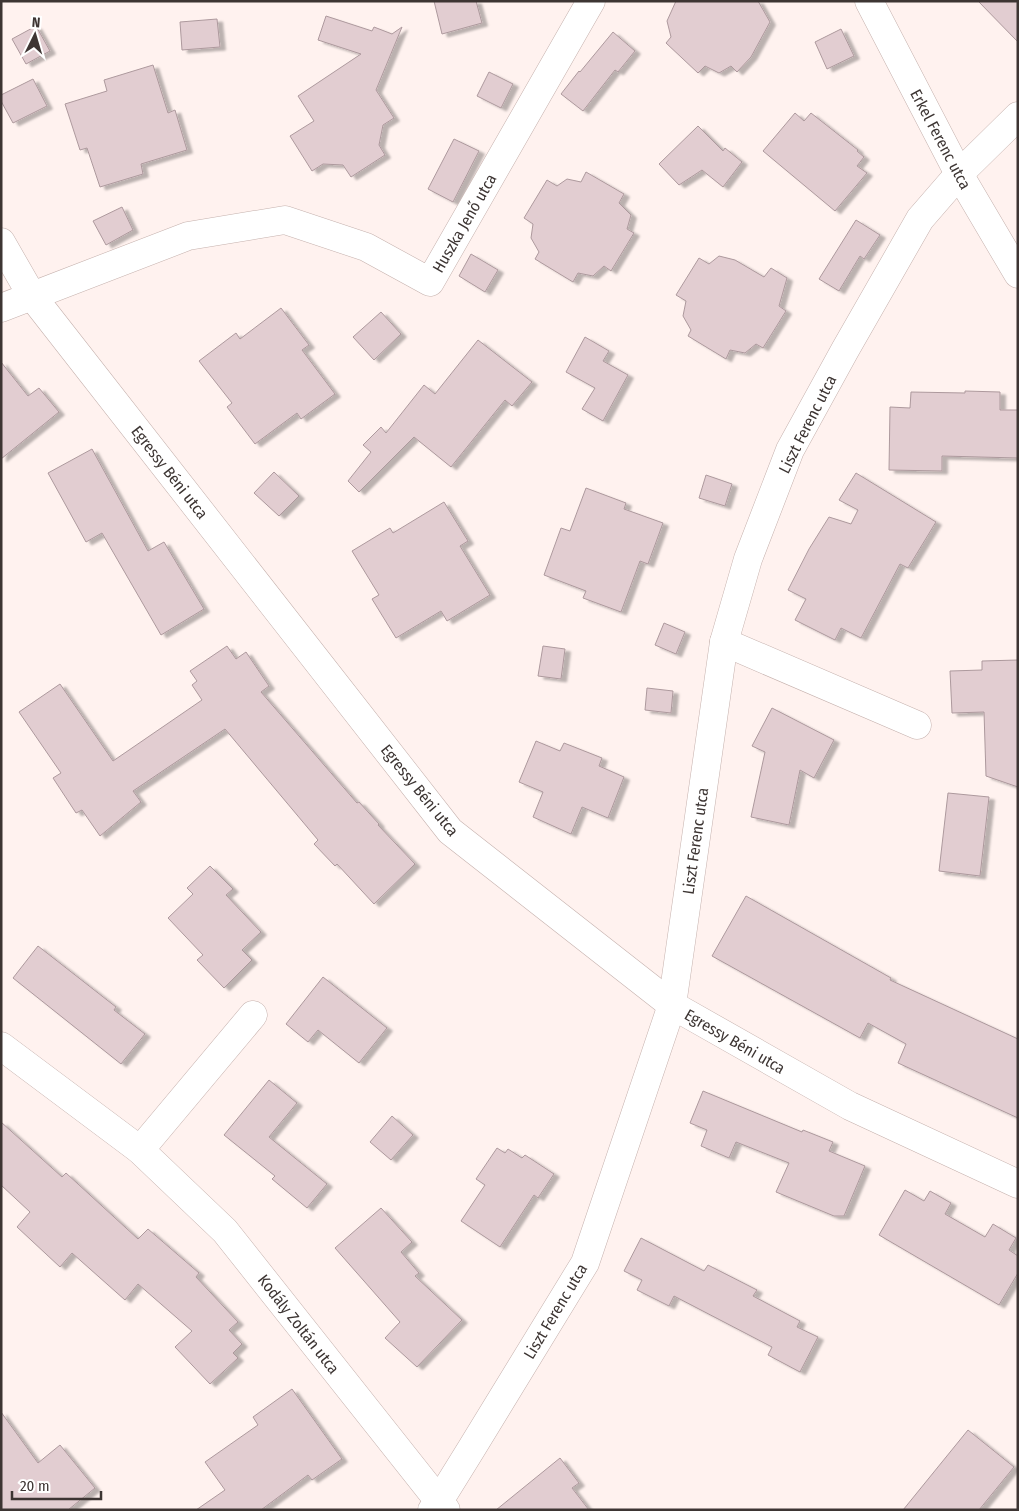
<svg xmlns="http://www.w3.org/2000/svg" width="1019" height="1511" font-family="'Fira Sans Condensed',sans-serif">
  <defs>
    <filter id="shadow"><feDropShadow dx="5.5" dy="3" stdDeviation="1" flood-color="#0004"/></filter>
  </defs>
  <rect width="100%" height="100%" fill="#fff2ef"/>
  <g fill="#e2cdd1" stroke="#ad999d" filter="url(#shadow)">
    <path d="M434,1H476L482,23L442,34Z"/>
    <path d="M676,1H758L770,22L751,57L737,72L731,66L719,73L705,66L698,73L666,43L671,37L667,21Z"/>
    <path d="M978,1H1018V42Z"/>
    <path d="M326,16L372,31L374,27L392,34L402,27L376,90L394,118L383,125L379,145L385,155L351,177L343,165L323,164L312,171L290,136L314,121L298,96L361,54L318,40Z"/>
    <path d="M217,19L220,47L182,50L180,22Z"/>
    <path d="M36,26L50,51L26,64L12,39Z"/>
    <path d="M841,29L854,56L827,69L815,42Z"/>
    <path d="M613,32L635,51L618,72L615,70L583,111L561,94L579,71L580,72Z"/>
    <path d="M153,65L168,113L175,110L187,150L141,164L143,174L100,187L87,148L80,150L65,104L107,91L104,80Z"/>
    <path d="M489,72L513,84L501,108L477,96Z"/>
    <path d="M33,79L47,106L13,123L1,101V95Z"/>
    <path d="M795,113L804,121L811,113L858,150L857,151L864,157L857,166L867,173L835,211L763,151Z"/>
    <path d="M698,126L723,151L725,148L742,162L723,187L702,170L679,185L659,164Z"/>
    <path d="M454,139L479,151L453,202L428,189Z"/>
    <path d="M586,172L624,194L619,203L631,215L627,229L634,233L611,271L604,266L593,276L578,273L573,282L535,259L539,252L531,238L533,224L524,218L547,180L557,186L567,179L581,182Z"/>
    <path d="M122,207L133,230L106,245L93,221Z"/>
    <path d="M856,220L880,235L864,259L860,256L839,291L819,279Z"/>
    <path d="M471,254L498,270L485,292L459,276Z"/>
    <path d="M719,256L735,260L764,277L771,268L787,278L779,306L786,311L763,348L756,344L745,353L730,350L726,359L688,336L691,330L683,316L686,301L676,295L699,258L709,264Z"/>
    <path d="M281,308L309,345L302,350L335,394L301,419L297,413L255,444L227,407L232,403L199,361L236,333L240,339Z"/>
    <path d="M381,312L401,334L374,360L353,337Z"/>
    <path d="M585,337L609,351L603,361L628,375L603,421L582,409L595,388L566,372Z"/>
    <path d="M478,340L532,382L512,406L505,400L451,467L414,437L359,492L348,481L371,452L363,445L381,427L386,433L424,385L435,394Z"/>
    <path d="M1,362L28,396L39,388L59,412L1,459Z"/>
    <path d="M965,391L1000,392V410H1018V458L942,456V471L889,470L890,407L910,408L911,392L965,393Z"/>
    <path d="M92,449L148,551L164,542L204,609L161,635L102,533L86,542L48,473Z"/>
    <path d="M274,472L299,496L279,516L254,493Z"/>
    <path d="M856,473L936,522L908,568L900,564L861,638L841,628L835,640L795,620L806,599L788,590L809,549L829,517L851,524L858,510L839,500Z"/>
    <path d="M706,475L732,484L725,506L699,498Z"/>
    <path d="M586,488L626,503L624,509L663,523L648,564L640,561L621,612L583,598L586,591L544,575L561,528L570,531Z"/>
    <path d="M444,502L468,541L460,546L490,595L447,621L441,611L396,638L372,599L379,595L352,551L390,528L393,533Z"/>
    <path d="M664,623L685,632L676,654L655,645Z"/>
    <path d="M227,646L236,659L246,652L269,686L261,692L357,803L359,802L379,824L378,825L415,864L374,904L337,864L335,866L314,844L318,840L225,729L133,791L141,802L100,836L82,810L76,813L53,778L61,773L19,712L60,684L113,761L202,700L192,685L197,681L190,671Z"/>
    <path d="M543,646L565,649L561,679L538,676Z"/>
    <path d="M1018,660V787L986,776L984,712L952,713L950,671L982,670V661Z"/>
    <path d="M647,688L673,691L671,713L645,710Z"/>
    <path d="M772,708L834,740L814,778L800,770L789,825L751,817L765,752L752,746Z"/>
    <path d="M536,741L560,751L564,743L602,758L599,766L624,777L608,818L582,807L571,834L533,817L543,792L519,782Z"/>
    <path d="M948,793L989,797L980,876L939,871Z"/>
    <path d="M210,866L233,889L226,895L261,932L242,950L252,960L224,988L197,960L203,955L168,918L193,894L187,888Z"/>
    <path d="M746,896L891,978L890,980L1018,1039V1118L898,1063L906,1044L868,1023L860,1038L712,956Z"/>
    <path d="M38,946L116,1007L114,1010L145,1034L121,1064L13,978Z"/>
    <path d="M323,977L387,1028L359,1063L318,1030L308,1042L286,1024Z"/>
    <path d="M269,1080L297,1103L269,1137L327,1184L307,1208L272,1179L275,1176L224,1135Z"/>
    <path d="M703,1091L802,1132L803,1130L833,1142L829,1151L865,1166L844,1216H834L776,1192L789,1163L736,1142L729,1158L701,1146L707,1130L690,1123Z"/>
    <path d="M392,1116L413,1135L391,1160L370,1142Z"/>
    <path d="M1,1122L62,1177L66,1173L138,1239L148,1229L199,1273L196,1277L238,1322L229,1330L242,1344L233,1353L238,1358L210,1384L175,1347L192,1331L138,1284L125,1300L72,1253L60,1267L17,1227L30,1212L1,1185Z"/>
    <path d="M497,1148L505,1153L508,1149L522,1158L525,1155L554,1174L538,1198L534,1195L500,1247L461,1221L485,1185L476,1179Z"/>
    <path d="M905,1190L924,1201L930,1191L951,1203L945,1214L985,1237L993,1224L1016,1238L1009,1250L1018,1256V1273L999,1305L879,1235Z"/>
    <path d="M381,1208L412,1242L401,1252L419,1273L415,1276L462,1320L417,1367L385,1338L400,1322L335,1248Z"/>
    <path d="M641,1238L704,1271L708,1265L757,1290L753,1296L800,1321L797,1327L818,1337L800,1372L768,1355L772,1347L674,1296L669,1306L637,1290L642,1280L624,1271Z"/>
    <path d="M292,1389L342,1459L312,1480L308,1475L261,1510H196L225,1490L205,1462L258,1425L253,1417Z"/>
    <path d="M1,1412L38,1463L60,1445L95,1488L68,1510H1Z"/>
    <path d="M968,1430L1014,1467L979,1510H903Z"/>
    <path d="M560,1458L579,1483L572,1488L589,1510H496Z"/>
  </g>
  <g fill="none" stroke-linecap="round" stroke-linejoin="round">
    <g stroke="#c5b1ad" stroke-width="29">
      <g id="minor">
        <path d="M869,1L959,174L1018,274"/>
        <path d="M1,242L32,296L450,831L672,1005L850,1106L1018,1184"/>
        <path d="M1,308L188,236L285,220L366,247L430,282L591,1"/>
        <path d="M724,642L917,725"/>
        <path d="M1,1046L140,1150L225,1231L446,1510"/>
        <path d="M140,1150L253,1015"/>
        <path d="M432,1510L439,1501L470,1451L585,1263L672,1005L724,642L748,559L790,450L845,350L920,219L959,174L1018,116"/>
      </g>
    </g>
    <use href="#minor" stroke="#fff" stroke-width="28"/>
  </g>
  <g text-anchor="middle" stroke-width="4" stroke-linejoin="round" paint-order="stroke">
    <g font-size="16" fill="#3d3533" stroke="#fff">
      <text transform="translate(941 139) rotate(62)" y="6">Erkel Ferenc utca</text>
      <text transform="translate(464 223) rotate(-60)" y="6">Huszka Jenő utca</text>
      <text transform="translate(807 424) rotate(-63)" y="6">Liszt Ferenc utca</text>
      <text transform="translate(170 472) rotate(52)" y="6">Egressy Béni utca</text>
      <text transform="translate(420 790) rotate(51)" y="6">Egressy Béni utca</text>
      <text transform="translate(695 841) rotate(-82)" y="6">Liszt Ferenc utca</text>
      <text transform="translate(735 1041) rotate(30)" y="6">Egressy Béni utca</text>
      <text transform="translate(555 1311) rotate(-59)" y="6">Liszt Ferenc utca</text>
      <text transform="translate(299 1324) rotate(52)" y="6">Kodály Zoltán utca</text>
    </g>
  </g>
  <rect width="1019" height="1511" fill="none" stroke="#3d3533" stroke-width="5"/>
  <g transform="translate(35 35) rotate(5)" stroke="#ffffff" stroke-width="4" paint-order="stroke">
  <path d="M0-4L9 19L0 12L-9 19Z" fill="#3d3533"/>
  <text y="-8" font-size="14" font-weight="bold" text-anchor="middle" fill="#3d3533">N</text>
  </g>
  <path d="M12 1491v8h89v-8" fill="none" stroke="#3d3533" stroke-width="2.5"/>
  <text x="20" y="1491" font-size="15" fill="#3d3533" stroke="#ffffff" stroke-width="4" paint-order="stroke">20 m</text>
</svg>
